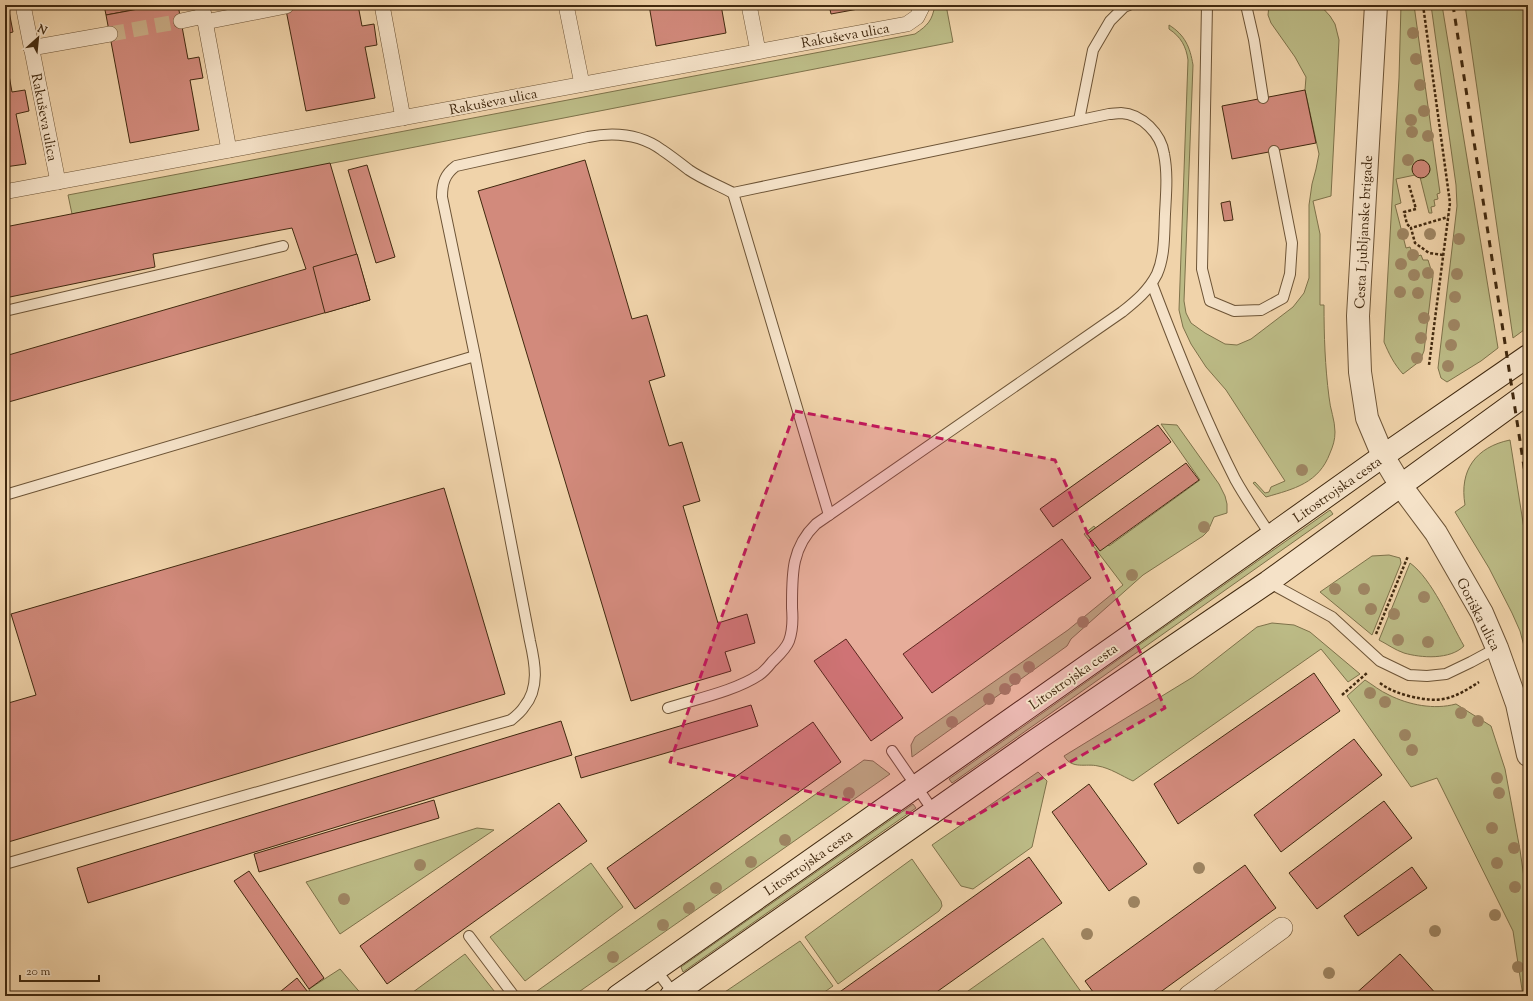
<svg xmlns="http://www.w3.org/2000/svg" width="1533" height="1001" font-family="'Sorts Mill Goudy',serif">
  <rect width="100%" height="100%" fill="#f0d3aa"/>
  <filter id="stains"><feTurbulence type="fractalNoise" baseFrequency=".005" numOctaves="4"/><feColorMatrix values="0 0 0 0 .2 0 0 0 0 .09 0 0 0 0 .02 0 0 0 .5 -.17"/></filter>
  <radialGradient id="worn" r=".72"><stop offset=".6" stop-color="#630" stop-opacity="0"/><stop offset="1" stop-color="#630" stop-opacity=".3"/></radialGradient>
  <g fill="#bcbb86" stroke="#7e724a">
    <path d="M935,5H946L953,42L72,214L68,195L915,34C928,25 932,21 935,5Z"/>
    <path d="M1269,5H1320L1330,16L1335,24L1339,40L1331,196L1313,201L1320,234V305H1324C1324,336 1325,366 1329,397C1330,409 1335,420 1335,432C1335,440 1333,446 1330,453C1319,483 1294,489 1266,497L1253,483L1255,482L1265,493L1269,492L1271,487L1285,481L1226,390L1206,367L1191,344L1183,327L1179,310L1188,60C1186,46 1181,37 1169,29V25C1185,35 1190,47 1193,65L1184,301L1186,313L1191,323L1205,333L1225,344L1237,345L1251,339L1293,307L1304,293L1309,278V205L1312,184L1316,169L1319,154L1305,90L1306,77L1295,57L1271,23L1268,15Z"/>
    <path d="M1401,5H1414L1440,193L1437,194L1438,199L1434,200L1435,206L1431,207L1432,213H1429L1420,177L1426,176L1430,171L1429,165L1424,160C1415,159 1409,167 1415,175L1396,179L1401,203L1395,205L1406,248L1410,247L1412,252L1416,251L1418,256L1421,255L1423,260H1428L1433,276L1424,351L1420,361L1403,374C1394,364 1389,354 1384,342L1399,78Z"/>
    <path d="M1431,5H1442L1498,348L1481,361L1447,382L1441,378L1438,368L1457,206L1456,185Z"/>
    <path d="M1465,5H1528V327L1513,338Z"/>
    <path d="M1161,424L1177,425L1219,484L1225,496L1227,504V513L1214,517L1208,531L1203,536L1143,575L1071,639L1067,646L912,757L911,745L915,737L1068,630L1123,585L1084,534L1094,526L1109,546L1200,480Z"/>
    <path d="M1510,440L1528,554V661L1520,631L1512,613L1489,568L1455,512L1465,505C1459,470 1476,447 1510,440Z"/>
    <path d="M1330,510L1333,514L952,783L949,779Z"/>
    <path d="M1389,555L1400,558L1401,563L1372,635L1320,592L1372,556Z"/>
    <path d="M1410,563C1432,579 1450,622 1464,646C1450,660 1421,658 1404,653C1395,650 1387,644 1379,640Z"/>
    <path d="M1272,623L1294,625L1310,632L1360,674L1348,682L1321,649L1133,781C1122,776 1110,768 1098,766C1086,763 1072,770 1064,756L1193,677L1257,627Z"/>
    <path d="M1365,680C1373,685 1380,691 1389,695C1409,705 1434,710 1456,704L1491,726L1505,769L1520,850L1528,905V996H1523L1513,931L1437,778L1411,787L1347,696Z"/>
    <path d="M864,760L873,761L890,774L573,996H530Z"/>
    <path d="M1038,772L1047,781L1032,847L973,889L961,886L932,845Z"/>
    <path d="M913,804L916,808L683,972L681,967Z"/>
    <path d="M477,828L494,830L340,934L306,882Z"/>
    <path d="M912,859L941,901L942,906L939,911L838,984L805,937Z"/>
    <path d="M591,863L623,907L525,981L490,937Z"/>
    <path d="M1043,938L1084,996H961Z"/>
    <path d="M800,941L833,986L819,996H719Z"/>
    <path d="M465,954L498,996L409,995Z"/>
    <path d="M340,969L363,996H311L309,989Z"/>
  </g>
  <g fill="#d28a7c" stroke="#41290f">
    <path d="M104,5H160L106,15Z"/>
    <path d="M160,5H178L188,59L199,57L203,78L190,80L199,130L130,143L106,15Z"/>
    <path d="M285,5H358L362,26L374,24L377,45L365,47L375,98L306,111Z"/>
    <path d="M649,5H721L726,33L656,46Z"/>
    <path d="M829,5H880L831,14Z"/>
    <path d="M9,11L13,32L5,34V12Z"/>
    <path d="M5,53L12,92L25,90L29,111L16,114L26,164L5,167Z"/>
    <path d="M1305,90L1316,143L1232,159L1222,106Z"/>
    <path d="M585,160L632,319L647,315L665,376L649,381L669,446L682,442L700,501L683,506L718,623L747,614L755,643L725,652L731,671L631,701L478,191Z"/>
    <circle cx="1421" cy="169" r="9"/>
    <path d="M330,163L370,300L5,403V356L306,269L292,228L153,254L155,267L5,298V227Z"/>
    <path d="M367,165L395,257L376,263L348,170Z"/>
    <path d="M1230,201L1233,220L1224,221L1221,203Z"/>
    <path d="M357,254L370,300L325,313L313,267Z"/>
    <path d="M1158,425L1171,442L1053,527L1040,509Z"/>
    <path d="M1186,463L1199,480L1100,551L1087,534Z"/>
    <path d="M444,488L505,694L5,843V704L36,695L11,614Z"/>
    <path d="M1062,539L1091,578L932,693L903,654Z"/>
    <path d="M846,639L903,718L871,741L814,661Z"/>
    <path d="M1314,673L1340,711L1178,824L1154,784Z"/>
    <path d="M751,705L758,726L581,778L575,757Z"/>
    <path d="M561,721L572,755L88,903L77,868Z"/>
    <path d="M813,722L841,762L635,909L607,868Z"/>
    <path d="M1354,739L1382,775L1281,852L1254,815Z"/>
    <path d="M1089,784L1147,864L1109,891L1052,812Z"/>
    <path d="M434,800L439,818L259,872L254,854Z"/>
    <path d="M1384,801L1412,838L1317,909L1289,873Z"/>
    <path d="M559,803L587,841L387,984L360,946Z"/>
    <path d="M1029,857L1062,903L931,996H834Z"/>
    <path d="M1245,865L1276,908L1155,996H1096L1085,981Z"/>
    <path d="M1412,867L1427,888L1358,936L1344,916Z"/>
    <path d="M249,871L324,978L309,989L234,881Z"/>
    <path d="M1400,954L1438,996H1353Z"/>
    <path d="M297,978L311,996H275Z"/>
  </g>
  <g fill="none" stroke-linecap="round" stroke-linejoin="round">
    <path stroke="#cdb18b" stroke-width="15" stroke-dasharray="15 8" stroke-linecap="butt" d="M110,34L181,21"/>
    <g stroke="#6d5436" stroke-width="12">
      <g id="service">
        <path d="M1207,5L1202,269L1210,301L1234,311L1261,310L1283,298L1290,274L1292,243L1274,151"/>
        <path d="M1246,5L1254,40L1263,98"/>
        <path d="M1079,120L1093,50L1110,21L1124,7L1129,5"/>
        <path d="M733,193L829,515"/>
        <path d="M1152,284C1177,350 1203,416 1235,479C1246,499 1259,517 1271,536"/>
        <path d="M5,311L283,246"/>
        <path d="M5,495L475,356"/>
        <path d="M1268,582L1332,617L1380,661L1409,675L1427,676L1446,674L1471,662L1497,648"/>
        <path d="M892,751L934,812"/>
        <path d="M5,864L511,720C516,716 521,712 524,707C540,688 535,663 530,641L475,356L442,197C442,183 445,174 456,166L588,137C614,132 640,134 662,150C671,156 680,163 689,170C702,179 718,185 733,193L1109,114C1113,114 1117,113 1121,113C1142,114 1161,134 1164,154C1168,174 1166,194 1165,214C1164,234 1165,256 1157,274C1149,290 1136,301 1122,312L816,524C791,548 792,575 792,608C793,620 793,630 789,641C786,649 778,656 772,662C768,667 764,672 759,675C735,691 696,699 668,708"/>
        <path d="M469,936L514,996"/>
        <path d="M656,970L675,995"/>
      </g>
    </g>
    <g stroke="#6d5436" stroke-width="16">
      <g id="pedestrian">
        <path d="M23,5L58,182"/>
        <path d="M202,5L229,150"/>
        <path d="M382,5L403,118"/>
        <path d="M566,5L582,84"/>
        <path d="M749,5L758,51"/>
        <path d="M181,21L204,16"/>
        <path d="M205,22L286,6"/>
        <path d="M31,48L110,34"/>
        <path d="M9,191L907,24L917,17L923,5"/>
      </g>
    </g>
    <g stroke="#6d5436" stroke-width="22">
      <path id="minor" d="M1189,996L1282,928"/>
    </g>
    <g stroke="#6d5436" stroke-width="24">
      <path id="tertiary" d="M1376,5L1358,316L1360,372L1367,418L1383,456L1401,486L1436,533L1482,613L1497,648L1517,704L1528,755"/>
    </g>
    <g stroke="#41290f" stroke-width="24">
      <g id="secondary">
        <path d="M618,996L1158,616L1383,456L1528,356"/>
        <path d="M671,996L1036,740L1268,582L1528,393"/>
      </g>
    </g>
    <g stroke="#41290f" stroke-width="2.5" stroke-dasharray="3 2" stroke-linecap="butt">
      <path d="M1423,5L1450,203L1429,365"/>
      <path d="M1409,185L1416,209L1404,212L1407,224L1411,228"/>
      <path d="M1443,255L1429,253L1415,243L1411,228L1448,217"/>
      <path d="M1376,634L1408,556"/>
      <path d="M1380,683C1389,690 1398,693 1409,696C1441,704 1453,699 1479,682"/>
      <path d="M1342,695L1367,673"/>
    </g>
    <use href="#service" stroke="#f5e2c8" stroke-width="10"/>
    <use href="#pedestrian" stroke="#f5e2c8" stroke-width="15"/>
    <use href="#minor" stroke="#f5e2c8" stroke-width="21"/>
    <use href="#tertiary" stroke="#f5e2c8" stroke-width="22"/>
    <use href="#secondary" stroke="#f5e2c8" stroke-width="22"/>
    <path stroke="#41290f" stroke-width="3" stroke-dasharray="7 7" stroke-linecap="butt" d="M1453,5L1528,493"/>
  </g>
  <g fill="#9e8562">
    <circle cx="1413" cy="33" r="6"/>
    <circle cx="1416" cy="59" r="6"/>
    <circle cx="1420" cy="85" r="6"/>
    <circle cx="1424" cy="111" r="6"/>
    <circle cx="1411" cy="120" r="6"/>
    <circle cx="1412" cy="132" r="6"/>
    <circle cx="1428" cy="136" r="6"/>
    <circle cx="1408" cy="160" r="6"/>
    <circle cx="1403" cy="234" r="6"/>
    <circle cx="1430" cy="234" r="6"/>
    <circle cx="1459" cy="239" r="6"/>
    <circle cx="1413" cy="255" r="6"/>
    <circle cx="1401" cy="264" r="6"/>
    <circle cx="1428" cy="273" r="6"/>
    <circle cx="1457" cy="274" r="6"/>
    <circle cx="1414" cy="275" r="6"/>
    <circle cx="1400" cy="292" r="6"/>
    <circle cx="1418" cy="293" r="6"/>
    <circle cx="1455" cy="297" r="6"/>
    <circle cx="1424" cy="318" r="6"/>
    <circle cx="1454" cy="325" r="6"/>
    <circle cx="1421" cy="338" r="6"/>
    <circle cx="1451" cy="345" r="6"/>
    <circle cx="1417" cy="358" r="6"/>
    <circle cx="1448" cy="366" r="6"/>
    <circle cx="1302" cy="470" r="6"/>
    <circle cx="1204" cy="527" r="6"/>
    <circle cx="1132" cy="575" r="6"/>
    <circle cx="1335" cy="589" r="6"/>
    <circle cx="1364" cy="589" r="6"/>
    <circle cx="1424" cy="597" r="6"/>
    <circle cx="1371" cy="609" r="6"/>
    <circle cx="1394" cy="614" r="6"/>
    <circle cx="1083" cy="622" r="6"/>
    <circle cx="1398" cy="640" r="6"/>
    <circle cx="1428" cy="642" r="6"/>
    <circle cx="1029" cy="667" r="6"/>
    <circle cx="1015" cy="679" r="6"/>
    <circle cx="1005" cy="689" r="6"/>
    <circle cx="1370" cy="693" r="6"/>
    <circle cx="989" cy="699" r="6"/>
    <circle cx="1385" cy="702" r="6"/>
    <circle cx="1461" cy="713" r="6"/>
    <circle cx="1478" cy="721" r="6"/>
    <circle cx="952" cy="722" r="6"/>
    <circle cx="1405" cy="735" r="6"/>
    <circle cx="1412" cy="750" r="6"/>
    <circle cx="1497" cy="778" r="6"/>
    <circle cx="849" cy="793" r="6"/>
    <circle cx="1499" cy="793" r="6"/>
    <circle cx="1492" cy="828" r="6"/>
    <circle cx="785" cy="840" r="6"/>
    <circle cx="1514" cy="848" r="6"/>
    <circle cx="751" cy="862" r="6"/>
    <circle cx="1497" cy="863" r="6"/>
    <circle cx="420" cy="865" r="6"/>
    <circle cx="1199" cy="868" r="6"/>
    <circle cx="1515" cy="887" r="6"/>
    <circle cx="716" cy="888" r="6"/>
    <circle cx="344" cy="899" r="6"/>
    <circle cx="1134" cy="902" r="6"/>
    <circle cx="689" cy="908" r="6"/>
    <circle cx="1495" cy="915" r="6"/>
    <circle cx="663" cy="925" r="6"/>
    <circle cx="1435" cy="931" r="6"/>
    <circle cx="1087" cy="934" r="6"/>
    <circle cx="613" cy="957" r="6"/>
    <circle cx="1518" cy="967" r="6"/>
    <circle cx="1329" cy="973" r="6"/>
  </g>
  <path fill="#c2185b" fill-opacity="0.2" stroke="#c2185b" stroke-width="3" stroke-dasharray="8 5" stroke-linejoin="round" d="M795,411L1055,460L1165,708L961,824L670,762Z"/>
  <g text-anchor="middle" stroke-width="4" stroke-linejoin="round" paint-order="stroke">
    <g font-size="14" fill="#41290f" stroke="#f5e2c8">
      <text transform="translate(845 35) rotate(-10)" y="5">Rakuševa ulica</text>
      <text transform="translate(493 101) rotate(-11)" y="5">Rakuševa ulica</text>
      <text transform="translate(45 117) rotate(79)" y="5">Rakuševa ulica</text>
      <text transform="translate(1363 232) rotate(-87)" y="5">Cesta Ljubljanske brigade</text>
      <text transform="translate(1337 489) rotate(-35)" y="5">Litostrojska cesta</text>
      <text transform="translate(1479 614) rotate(63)" y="5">Goriška ulica</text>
      <text transform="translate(1073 676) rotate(-35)" y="5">Litostrojska cesta</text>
      <text transform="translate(808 862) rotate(-35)" y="5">Litostrojska cesta</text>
    </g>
  </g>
  <rect width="1533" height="1001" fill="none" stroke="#f0d3aa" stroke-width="20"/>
  <rect x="6" y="6" width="1521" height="989" fill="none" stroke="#41290f" stroke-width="2"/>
  <rect x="10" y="10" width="1513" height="981" fill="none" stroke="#41290f"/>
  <g transform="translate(38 38) rotate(27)" stroke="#f5e2c8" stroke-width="3" paint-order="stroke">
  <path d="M0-3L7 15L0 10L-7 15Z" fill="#41290f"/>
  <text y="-6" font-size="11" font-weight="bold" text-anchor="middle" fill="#41290f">N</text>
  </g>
  <path d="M20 975v6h79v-6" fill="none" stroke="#41290f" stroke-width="2"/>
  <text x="26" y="975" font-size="12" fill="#41290f" stroke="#f5e2c8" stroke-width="3" paint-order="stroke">20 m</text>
  <rect width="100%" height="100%" filter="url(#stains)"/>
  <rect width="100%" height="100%" fill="url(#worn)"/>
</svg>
